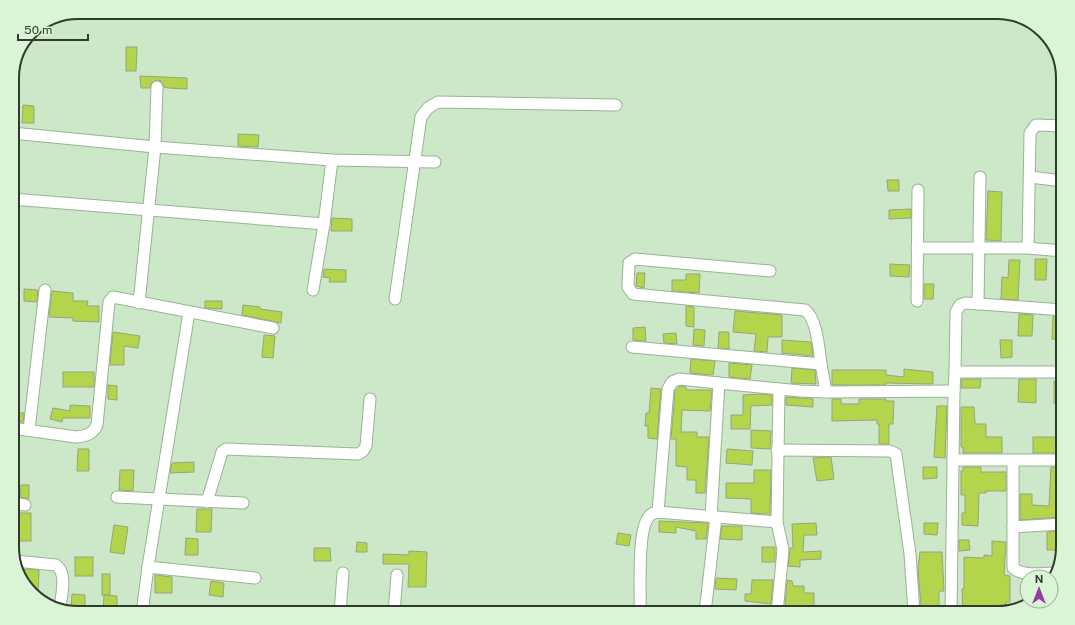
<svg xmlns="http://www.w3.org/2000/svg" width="1075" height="625" font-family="'Public Sans',sans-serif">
  <rect width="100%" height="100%" fill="#cce8c8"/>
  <g fill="#b3d54c" stroke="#98a37f">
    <path d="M126,47H137L136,71H126Z"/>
    <path d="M140,76L187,78V89L168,88L164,87L161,81L157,80L151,83L150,88H141Z"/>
    <path d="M23,105L34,106V123H22Z"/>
    <path d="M238,134L259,135L258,147L238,146Z"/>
    <path d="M887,180H899V191H888Z"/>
    <path d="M988,191L1002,192L1001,241L986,240Z"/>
    <path d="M911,209V218L889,219V210Z"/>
    <path d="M332,218L352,219V231H331Z"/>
    <path d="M1035,259H1047L1046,280H1035Z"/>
    <path d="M1009,260H1020L1018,300L1001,299L1002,277L1008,278Z"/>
    <path d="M890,264L910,265L909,277L890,276Z"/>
    <path d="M324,269L346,270V282H329L330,278L323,277Z"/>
    <path d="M637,273H645L644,288L636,286Z"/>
    <path d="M686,274H700L699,293L672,291V280H686Z"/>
    <path d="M924,284H934L933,299H924Z"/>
    <path d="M24,289L38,290L37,302L24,301Z"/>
    <path d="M52,291L73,293V301H88L87,306H99V322L73,321V318L49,317Z"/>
    <path d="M205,301H222V309L205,308Z"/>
    <path d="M243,305L260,307V309L282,312L281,323L242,315Z"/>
    <path d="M686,306L694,307V327L686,326Z"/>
    <path d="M735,311L782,315V337H768L767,352L754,351L756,334L733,332Z"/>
    <path d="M1019,314L1033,315L1032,336H1018Z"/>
    <path d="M1053,316L1063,317V340L1052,339Z"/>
    <path d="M645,327L646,341L633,340V328Z"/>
    <path d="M694,329L705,330L704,346L693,345Z"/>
    <path d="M113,332L140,336L138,348L124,346V365H110Z"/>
    <path d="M719,332H729V349L718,348Z"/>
    <path d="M676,333L677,344L664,343L663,334Z"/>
    <path d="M264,335L275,336L273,358L262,357Z"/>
    <path d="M782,340L811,342L813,356L782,353Z"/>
    <path d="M1000,340H1012V357L1001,358Z"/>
    <path d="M691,359L715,361L713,375L690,373Z"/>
    <path d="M729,363L752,365L750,379L729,377Z"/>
    <path d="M792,368L815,370L816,384L791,383Z"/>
    <path d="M904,369L933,372V384L886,383V385H832V370H886V375L904,377Z"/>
    <rect x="63" y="372" width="31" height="15"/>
    <path d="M962,379H981L980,388H961Z"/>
    <path d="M1019,379H1036V403L1018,402Z"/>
    <rect x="1054" y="381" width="9" height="22"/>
    <path d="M108,385L117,386V400L108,399Z"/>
    <path d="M680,386L686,387V390H712L710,411L682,410L681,432H697V437H709L705,493H696V480H687V467L676,466V439H671L675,391Z"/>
    <path d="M651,388L661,389L657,439L648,438V426H645L646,413H649Z"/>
    <path d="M761,394L772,395V405L751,406L750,429H731V415H743V395Z"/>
    <path d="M786,397L813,399V407L786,405Z"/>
    <path d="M832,399H841V404H859V399H886L885,401H894L893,424H889V444H879V424H877V420L832,421Z"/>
    <path d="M70,405L90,406V418H63L62,422L50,419L53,408L70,411Z"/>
    <path d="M937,406H947L945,458L934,457Z"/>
    <path d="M961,407H974L975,424H986V437H1002V453H963V447H961Z"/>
    <path d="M12,413H24L23,422L12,421Z"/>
    <path d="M751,430L771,431L770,449L751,448Z"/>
    <rect x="1033" y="437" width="30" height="16"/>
    <path d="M78,449H89V471H77Z"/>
    <path d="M727,449L753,451L752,465L726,463Z"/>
    <path d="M831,457L834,479L817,481L813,458Z"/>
    <path d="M194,462V472L170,473L172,463Z"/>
    <path d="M923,467H937V478L923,479Z"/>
    <path d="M963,467H981V472H1006V491H986V493H979L978,526L962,525V513H965V495H961V471H963Z"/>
    <path d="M1051,467H1063L1061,517L1020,520V494H1032V505L1049,506Z"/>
    <path d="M120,470H134L133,491L119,490Z"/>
    <path d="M754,470H771L770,514L751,513V499L726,498V483H754Z"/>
    <path d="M21,485H29V499L20,497Z"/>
    <path d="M197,509H212L211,532H196Z"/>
    <rect x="12" y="513" width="19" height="28"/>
    <path d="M659,521L708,523L706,539H696V531L676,527V533L659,532Z"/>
    <path d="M816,523L817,535H804L803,552L821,551V559L800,560V567L788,566L790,548H793L792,524Z"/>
    <path d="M924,523H938L937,535L924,534Z"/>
    <path d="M114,525L128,527L124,554L110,552Z"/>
    <path d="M722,526H742V540L720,539Z"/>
    <path d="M1059,531V537H1063L1062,550H1047V532Z"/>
    <path d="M618,533L631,535L629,546L616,544Z"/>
    <path d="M186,538L198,539V555H185Z"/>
    <path d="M959,540H969L970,550L959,551Z"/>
    <path d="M992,541L1006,542L1004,575L1010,576V602H1006V611L998,613H963L962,589H964V557L984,558V555L992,556Z"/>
    <path d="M357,542L367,543V552H356Z"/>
    <rect x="762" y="547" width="13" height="15"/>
    <path d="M314,548H330L331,561H314Z"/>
    <path d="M409,551L427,552L426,587H408L409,564H383V554L409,555Z"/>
    <path d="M920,552H942L944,591H939V606L921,607L918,568Z"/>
    <rect x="75" y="557" width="18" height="19"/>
    <path d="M24,569L39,570L38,597L23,582Z"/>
    <rect x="102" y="574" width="8" height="21"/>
    <path d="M155,575L172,577V593H155Z"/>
    <path d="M716,578L737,579L736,590L715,589Z"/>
    <path d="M752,580H773L771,604L745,601V594H751Z"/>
    <path d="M787,580L792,581L793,586H804V593H814V608L785,607Z"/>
    <path d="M211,581L224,583L223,597L209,595Z"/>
    <path d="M72,594L85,595V610L71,609Z"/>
    <path d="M104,595L117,596V613H103Z"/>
  </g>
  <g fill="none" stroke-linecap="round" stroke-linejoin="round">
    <g stroke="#98b395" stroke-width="13">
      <g id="minor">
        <path d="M1063,126L1036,125L1030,133L1028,248L1063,251"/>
        <path d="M12,133L155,147L332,160L435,162"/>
        <path d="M1030,177L1063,181"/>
        <path d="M12,199L324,224"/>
        <path d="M917,248H1028"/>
        <path d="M770,271L635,259L629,263L628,287L633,294L805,310C817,319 819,349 821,364"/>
        <path d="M313,290L324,224L332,160"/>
        <path d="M395,299L421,117L428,108L438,102L616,105"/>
        <path d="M917,301L918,190"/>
        <path d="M139,303L155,147L157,87"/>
        <path d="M978,304L980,177"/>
        <path d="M632,347L821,364L826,392L954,391L951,613"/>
        <path d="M955,372L956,312L960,305L966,303L1063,310"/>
        <path d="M954,391L955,372H1063"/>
        <path d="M12,428L76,437C86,436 93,434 97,425L109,302L113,297L273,328"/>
        <path d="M29,430L45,290"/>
        <path d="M777,450L890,451L896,454L910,554L914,613"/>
        <path d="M953,460H1063"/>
        <path d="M1013,461V568C1024,577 1042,573 1056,573"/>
        <path d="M117,497L243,503"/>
        <path d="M207,502L222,452L226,449L358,454L363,451L366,446L370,399"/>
        <path d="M12,503L25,505"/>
        <path d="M658,512L668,389L672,382L679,379L800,391L826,392"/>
        <path d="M711,517L719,383"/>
        <path d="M1013,527L1063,524"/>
        <path d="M15,561L56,565C68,574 61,595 60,608"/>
        <path d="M148,567L189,312"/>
        <path d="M142,613L148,567L255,578"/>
        <path d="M340,613L343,573"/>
        <path d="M394,613L397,575"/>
        <path d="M640,613C641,592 637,533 648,518C650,513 654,513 658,512L777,522"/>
        <path d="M705,613L716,517"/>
        <path d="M777,613L783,550L777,522L779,389"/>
      </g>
    </g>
    <use href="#minor" stroke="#fff" stroke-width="11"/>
  </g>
  <path d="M0 0H1075V625H0ZM78 19H997A59 59 0 0 1 1056 78V547A59 59 0 0 1 997 606H78A59 59 0 0 1 19 547V78A59 59 0 0 1 78 19Z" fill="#d9f5d5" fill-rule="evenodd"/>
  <path fill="none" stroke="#303b2e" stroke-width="2" d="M78 19H997A59 59 0 0 1 1056 78V547A59 59 0 0 1 997 606H78A59 59 0 0 1 19 547V78A59 59 0 0 1 78 19Z"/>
  <g transform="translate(1039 589)"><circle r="19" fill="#d9f5d5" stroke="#95ab92"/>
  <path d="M0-3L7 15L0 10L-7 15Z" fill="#983ca7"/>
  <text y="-6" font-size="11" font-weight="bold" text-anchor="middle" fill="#303b2e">N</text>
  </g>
  <path d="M18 34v6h70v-6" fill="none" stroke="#303b2e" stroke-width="2"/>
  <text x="24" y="34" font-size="12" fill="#303b2e" stroke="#d9f5d5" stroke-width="3" paint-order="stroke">50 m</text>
</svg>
